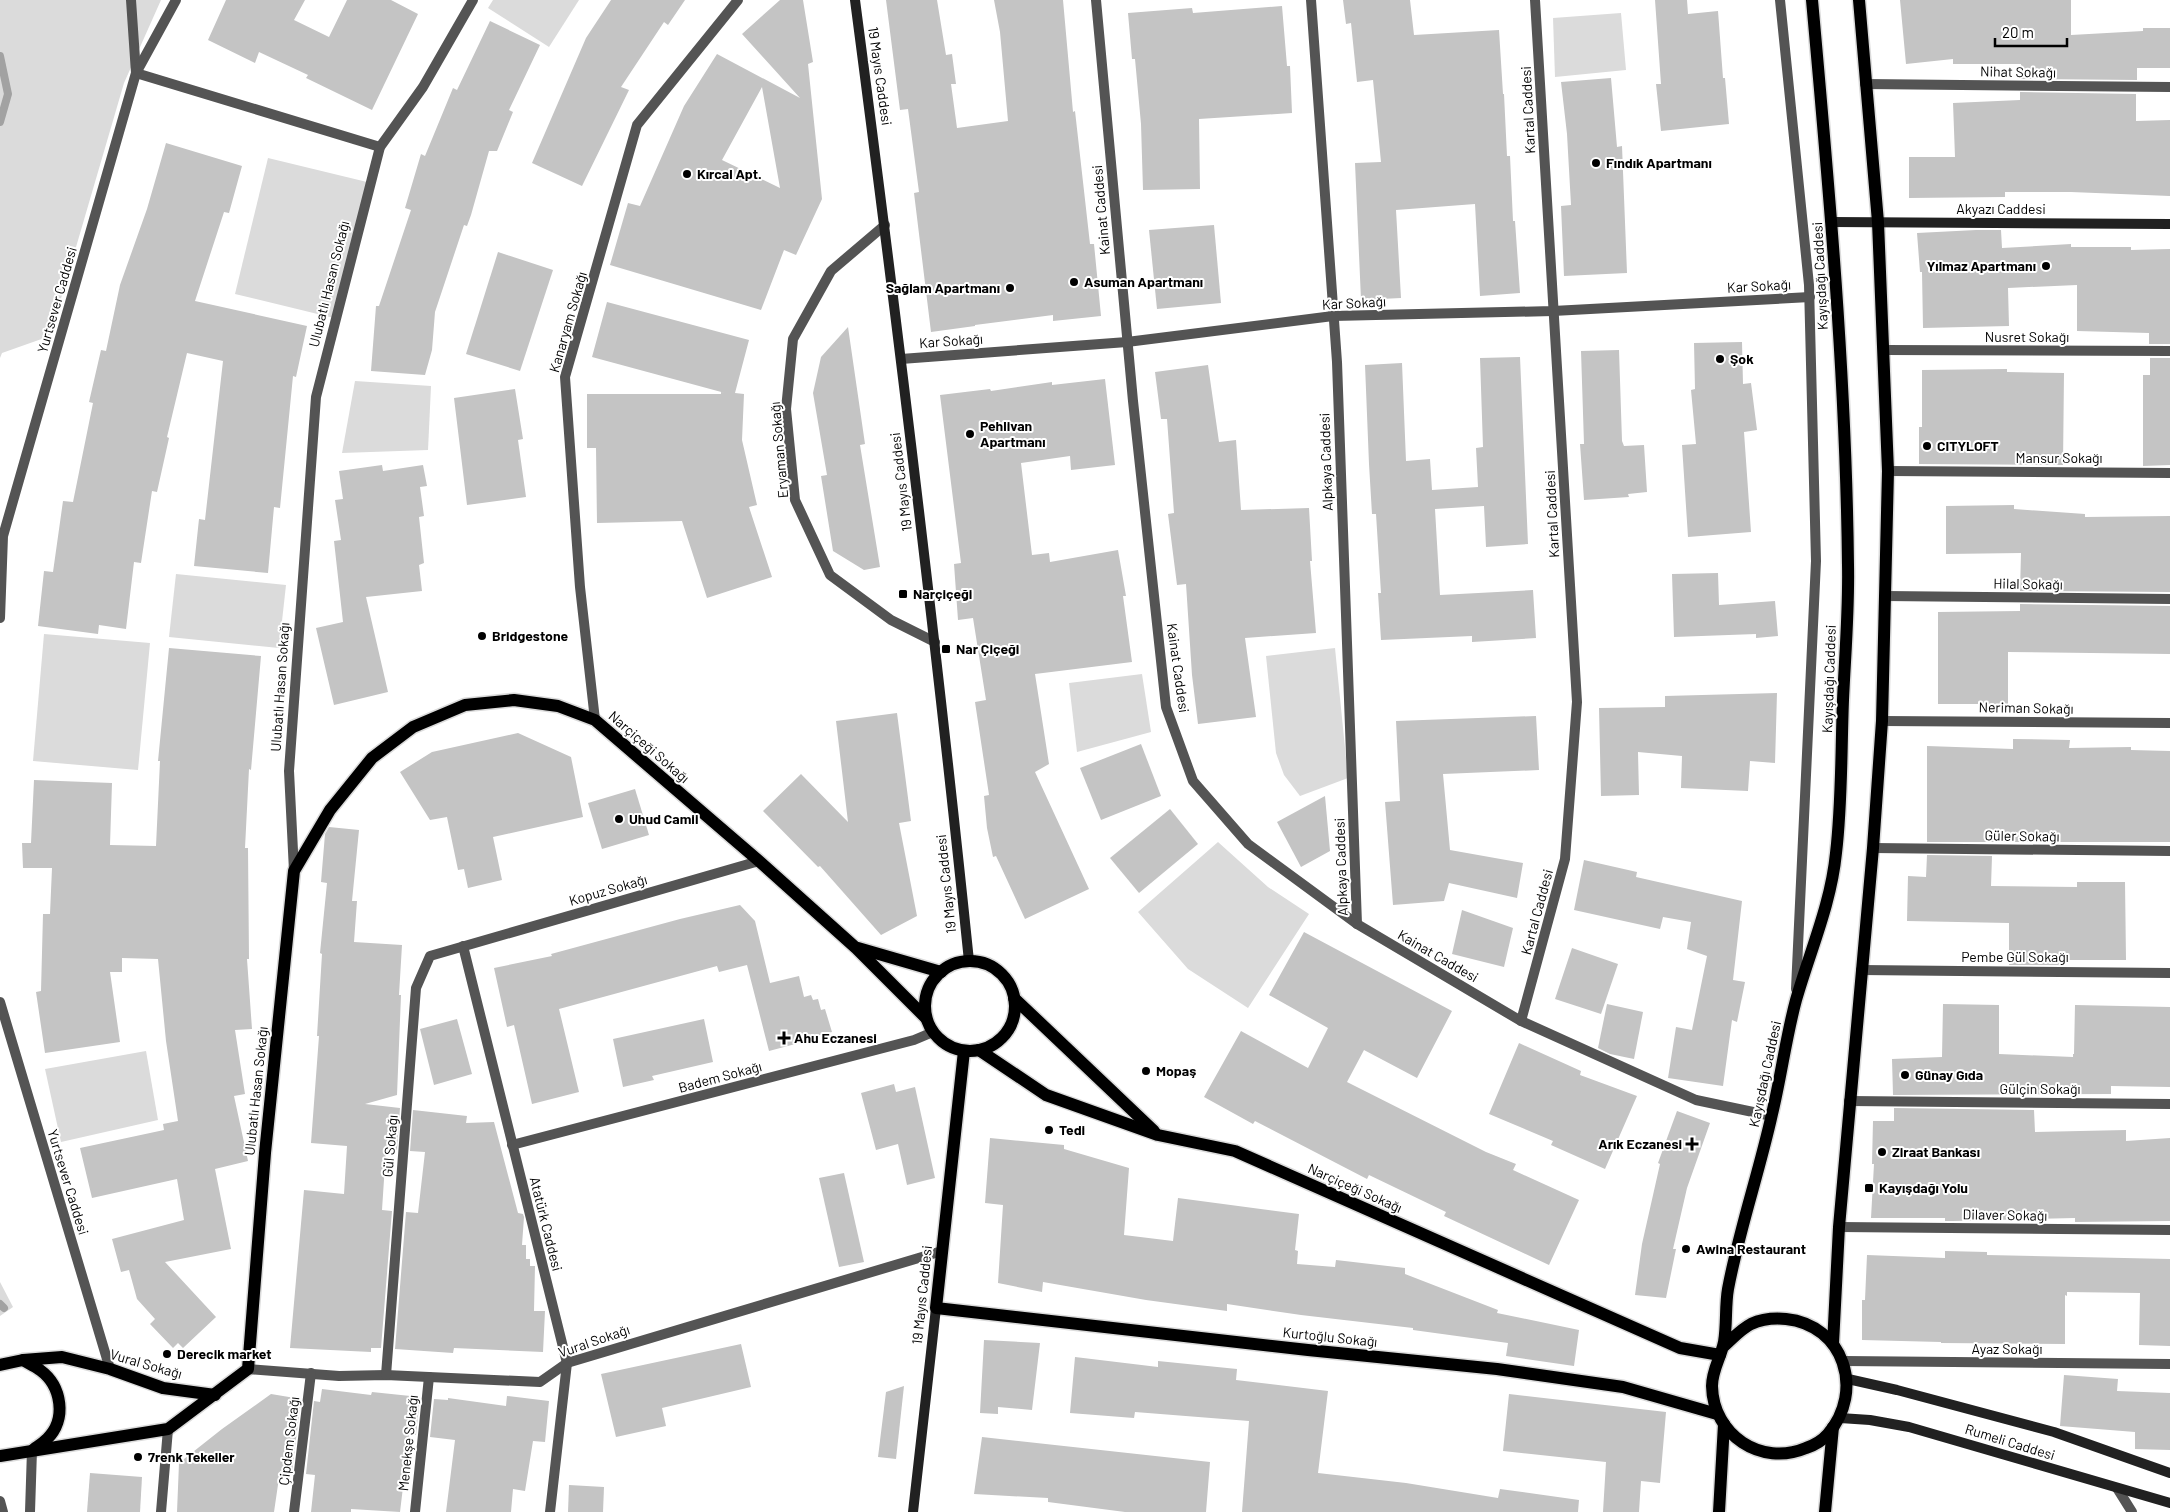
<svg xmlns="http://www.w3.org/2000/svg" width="2170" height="1512" font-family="Barlow,sans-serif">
  <rect width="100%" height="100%" fill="#fff"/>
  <g fill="#dbdbdb">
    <path d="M0,0H161L124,83L50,336L2,353L0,358Z"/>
    <path d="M493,0H579L549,47L488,8Z"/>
    <path d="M1621,13L1626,70L1555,77L1553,18Z"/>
    <path d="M268,158L367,182L334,318L235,294Z"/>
    <path d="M355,381L431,386L428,450L342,453Z"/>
    <path d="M176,574L286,585L279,648L169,637Z"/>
    <path d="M44,634L150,643L138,770L33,761Z"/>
    <path d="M1335,648L1348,778L1300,796L1284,775L1276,753L1266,656Z"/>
    <path d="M1142,674L1151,732L1077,752L1069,683Z"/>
    <path d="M1218,842L1268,887L1309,914L1248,1008L1188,969L1138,912Z"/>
    <path d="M146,1051L158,1120L61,1142L45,1069Z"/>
    <path d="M0,1282L13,1307L0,1316Z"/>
  </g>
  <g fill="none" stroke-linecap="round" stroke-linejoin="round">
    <g stroke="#a2a2a2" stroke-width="8">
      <path d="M0,56L8,94L0,122"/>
      <path d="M0,1304L4,1308"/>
    </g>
  </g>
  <g fill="#c4c4c4" fill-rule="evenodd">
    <path d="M226,0H305L294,20L329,37L347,0H391L418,14L372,110L306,78L308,75L259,52L255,63L208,40Z"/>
    <path d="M611,0H685L668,25L664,22L621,87L629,90L582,186L532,163L586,38Z"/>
    <path d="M780,0H803L813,62L808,64L822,199L796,255L784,250L761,310L610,265L628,203L640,206L684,106L717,54L800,98L742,34ZM762,87L780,188L722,160Z"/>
    <path d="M886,0H937L946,55L952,54L956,84H951L957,128L1008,121L1000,32L994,0H1063L1073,112L1075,111L1090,244H1094L1101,316L1053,321V315L975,325V326L931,332L914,193L919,192L908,109L900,110Z"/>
    <path d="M1343,0H1410L1414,35L1499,30L1503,94H1504L1507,156H1510L1513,221H1515L1520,293L1480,296L1475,204L1396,210L1401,298L1361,300L1355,163L1381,162L1373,80L1357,82L1351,23L1346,24Z"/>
    <path d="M1655,0H1687L1688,14L1718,11L1723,78H1725L1729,124L1661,131L1656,84H1661Z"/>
    <path d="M1900,0H2071V35L2143,31V28H2170V68H2137V80L2021,79V64H1953V59L1906,64Z"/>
    <path d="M1282,6L1287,66H1290L1292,113L1199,119L1200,189L1143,190L1141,124L1135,59H1132L1128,13L1192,8L1193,13Z"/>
    <path d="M490,21L540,45L509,110L513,112L497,151H489L471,215L467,226L464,225L435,312L432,350L425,375L371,371L376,306H379L411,210L405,208L421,154L425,156L453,88L457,90Z"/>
    <path d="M1611,78L1617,147L1622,146L1627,273L1564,276L1561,206L1571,205L1567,134L1561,82Z"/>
    <path d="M2020,92L2136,94V121L2170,120V196L2071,192H2005V197L1909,198V157H1955L1953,103L2020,100Z"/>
    <path d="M166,143L242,166L229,213L224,212L195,301L307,326L296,377L293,376L280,508L274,507L268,573L194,566L199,519L205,520L223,361L187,353L167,437L169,438L157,492L152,491L141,563L134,562L126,629L99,625L98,634L38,626L44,571L53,572L63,501L73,502L93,403L89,402L101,350L106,351L120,285L147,209Z"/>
    <path d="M1214,225L1221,303L1157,309L1149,230Z"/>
    <path d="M1976,230H2001L2002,248L2071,244V247H2131V250L2170,249V344H2149V333L2077,331V285L2008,288L2009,326L1923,328L1922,272H1920L1917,233Z"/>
    <path d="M498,252L553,270L520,371L466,354Z"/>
    <path d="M607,302L749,340L735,393L744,394L742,440L757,505L749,507L772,577L707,598L682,521L597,523L596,448H587V394H721V392L725,393L592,357Z"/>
    <path d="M848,327L865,444L860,445L880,567L864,570L833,551L821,476L827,475L813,393L821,357Z"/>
    <path d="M1742,342L1743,384L1751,383L1757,430L1744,432L1751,532L1688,537L1682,445L1696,444L1691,390L1695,389L1694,343Z"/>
    <path d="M1619,350L1622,441L1624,446L1644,445L1647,492L1628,494L1629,497L1584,500L1580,444H1584L1581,351Z"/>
    <path d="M1520,357L1528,544L1486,547L1484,506L1435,509L1440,595L1533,590L1536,638L1472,642V636L1381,640L1378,593H1381L1376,514H1372L1369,464L1365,365L1402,363L1406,461L1430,459L1432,490L1478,487L1476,448L1483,447L1480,358Z"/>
    <path d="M2150,358H2170V465L2143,466V375H2150Z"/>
    <path d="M1208,365L1219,442L1236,440L1241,510L1309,508L1312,561H1310L1316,633L1245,638L1256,717L1198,724L1192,675L1186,584L1177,585L1168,514L1174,513L1167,419H1161L1155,372Z"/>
    <path d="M2007,369V372L2064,373L2063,465L1919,464V427H1922V370Z"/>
    <path d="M1105,379L1115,465L1071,470L1070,456L1021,463L1032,555L1049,553L1050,562L1118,550L1126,596H1123L1132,662L1035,674L1049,764L1035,772L1089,889L1025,919L996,856L993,857L987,828L984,796L989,795L975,702L986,700L973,618L958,620L954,564L961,563L940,395L990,389L991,391L1052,382V385Z"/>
    <path d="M515,389L523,439L518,440L526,497L467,505L454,398Z"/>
    <path d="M382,465L383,471L423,465L427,486L420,487L424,516L419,517L424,563L419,565L422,591L366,597L388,692L334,705L316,628L343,622L334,541L341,540L335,500L343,499L339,471Z"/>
    <path d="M2014,505V509L2085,514V517L2170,516V592L2020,591L2021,553L1946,554V506Z"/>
    <path d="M1718,573L1719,605L1775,601L1778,636L1756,638V634L1674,637L1672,574Z"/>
    <path d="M2020,604L2170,606V654L2008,652V704H1938V612L2020,611Z"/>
    <path d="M169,648L261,656L251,770L249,769L245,848H248L249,959H247L252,1029L235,1030L245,1094L234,1096L248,1161L215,1169L231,1249L165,1262L216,1317L183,1348L178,1343L173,1348L150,1324L155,1319L137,1299L129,1270L121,1272L112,1239L184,1220L177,1179L92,1198L80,1148L164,1130L163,1124L178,1121L166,1041L158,959L122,958V972H110L120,1042L45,1053L36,992L41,991L43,914H50L52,868H23L22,843H31L34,780L112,783L110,845L156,846L160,761H158Z"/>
    <path d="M1777,693L1775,763L1750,761L1748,791L1681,788L1682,756L1638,752L1639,795L1601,796L1599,708L1665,707V696Z"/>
    <path d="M897,713L911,821L899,823L917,916L881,935L820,866L818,867L763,811L801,774L848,822L836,721Z"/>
    <path d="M1536,716L1539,770L1443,774L1450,850L1523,863L1517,898L1449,883L1444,901L1393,905L1385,802L1400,801L1396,721Z"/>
    <path d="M518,733L571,757L583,817L493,837L502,880L468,888L464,869L458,870L447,817L430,820L400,772L432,752Z"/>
    <path d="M2013,739L2070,740L2069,748L2131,747V750L2170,751V842H1927V746L2013,749Z"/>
    <path d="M1141,744L1161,796L1101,820L1080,768Z"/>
    <path d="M635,789L649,835L602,849L588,803Z"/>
    <path d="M1325,796L1330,851L1301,867L1277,822Z"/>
    <path d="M1170,809L1198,844L1139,893L1110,858Z"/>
    <path d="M329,827L359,830L352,901H357L354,942L402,945L399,995H401L397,1095L365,1104L400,1108L397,1150L386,1149L382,1210L392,1211L381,1348H371V1352L290,1348L304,1190L344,1194L347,1146L311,1143L319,1036H317L322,954L320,953L327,883L321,882L325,834Z"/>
    <path d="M1927,855L1992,856L1991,886L2077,887V882H2125L2126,960H2059V965H2009V923L1907,921L1908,876L1926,877Z"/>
    <path d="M1584,860L1637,872L1636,877L1742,901L1733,980L1745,982L1737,1022L1732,1020L1723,1086L1668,1078L1676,1027L1692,1030L1707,956L1687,949L1691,922L1663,917L1660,929L1574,910Z"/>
    <path d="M740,905L755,921L770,983L799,976L804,997L811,995L813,1000L818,999L821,1010L825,1009L832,1032L813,1037L814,1039L769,1051L747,965L719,972L717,966L559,1009L579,1092L532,1104L514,1025L507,1027L494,968L552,956L551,954L680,919Z"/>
    <path d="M1462,910L1513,928L1504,967L1452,954Z"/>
    <path d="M1304,932L1452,1011L1417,1078L1364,1050L1347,1082L1486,1152L1516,1164L1513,1170L1579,1200L1549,1265L1444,1216L1446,1212L1369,1175L1367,1179L1255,1121L1253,1124L1204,1097L1241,1031L1308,1068L1328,1028L1269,995Z"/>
    <path d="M1572,948L1618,964L1601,1014L1555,999Z"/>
    <path d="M1607,1004L1643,1012L1634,1059L1610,1054L1598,1048Z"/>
    <path d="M1943,1004L1999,1005V1054L2073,1057V1054H2074L2075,1005L2170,1007V1087L2111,1086V1094L1893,1095L1892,1059L1942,1057Z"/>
    <path d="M457,1019L472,1074L434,1085L420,1029Z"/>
    <path d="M704,1019L713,1062L652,1076L654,1080L623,1087L613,1039Z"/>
    <path d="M1519,1043L1581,1071L1580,1075L1637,1096L1605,1169L1551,1145L1553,1141L1489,1114Z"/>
    <path d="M894,1084L896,1092L915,1087L935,1178L907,1185L898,1144L876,1150L861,1093Z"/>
    <path d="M1894,1108L2034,1110L2035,1132L2126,1130V1141L2170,1138V1221L2075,1222V1218L1953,1221H1945V1218H1871L1874,1164H1872L1873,1121H1894Z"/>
    <path d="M413,1110L467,1116L466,1123L494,1122L518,1213L523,1214L524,1217L522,1245H526V1259H530V1266H535L534,1311H545L543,1352L454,1348L453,1353L395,1349L406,1212L418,1213L425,1152L410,1151Z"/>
    <path d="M1677,1111L1710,1123L1687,1188L1673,1249H1676L1666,1298L1635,1295L1642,1244L1660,1164L1658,1163Z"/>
    <path d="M990,1138L1064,1145V1149L1129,1168L1124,1235L1173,1241L1178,1198L1299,1214L1295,1250L1298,1251L1297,1264L1335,1267L1336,1260L1405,1268V1274L1498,1310L1497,1313L1579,1330L1574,1366L1506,1356L1508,1343L1413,1330V1328L1301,1315L1227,1304V1311L1146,1300L1043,1282L1042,1292L998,1283L1003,1205L985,1203Z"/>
    <path d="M844,1173L864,1262L839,1267L819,1178Z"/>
    <path d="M1945,1251L1987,1252V1255L2170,1259V1346L2139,1345L2140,1293L2067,1292V1296L2065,1295V1344L1941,1343V1342L1862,1340V1300H1865L1867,1255L1945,1258Z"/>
    <path d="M984,1340L1040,1343L1032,1410L998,1407V1414L980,1413Z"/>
    <path d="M741,1344L751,1387L662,1408L666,1426L616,1437L601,1374Z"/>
    <path d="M1075,1357L1158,1367V1361L1237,1369L1236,1380L1328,1391L1318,1473L1406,1483L1498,1498L1500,1489L1579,1500L1578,1512H1242L1249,1421L1135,1412L1134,1418L1070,1413Z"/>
    <path d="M2064,1375L2118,1379L2117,1391L2170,1393V1450L2135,1449V1432L2060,1426Z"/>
    <path d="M904,1386L896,1459L878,1457L886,1392Z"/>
    <path d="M322,1389L371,1395L372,1392L420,1397L416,1435L410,1434L409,1437L400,1512L351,1509V1512H311L315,1475L306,1474L314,1401L320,1402Z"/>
    <path d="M271,1394L301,1399L292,1472L280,1471L274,1512H177L179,1463L222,1429Z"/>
    <path d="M1509,1394L1666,1412L1660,1483L1641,1481L1639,1512H1603L1606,1462L1503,1451Z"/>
    <path d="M507,1396L549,1401L545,1442L533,1441L525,1491L513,1489L511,1512H446L455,1440L430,1437L434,1399L448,1400V1398L506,1406Z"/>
    <path d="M982,1437L1210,1462L1206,1512H1125L1048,1502V1498L974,1494Z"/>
    <path d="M90,1473L142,1477L140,1512H87Z"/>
    <path d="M569,1485L604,1487L603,1512H568Z"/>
  </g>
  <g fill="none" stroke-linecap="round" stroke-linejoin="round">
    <g stroke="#dbdbdb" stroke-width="15">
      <g id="primary">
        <path d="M858,948L941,972"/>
        <circle cx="970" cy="1006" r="45"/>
        <path d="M1014,998L1154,1131"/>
        <path d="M979,1050L1046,1095L1158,1135L1235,1151L1680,1348L1720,1355"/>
        <path d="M964,1051L936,1308L1308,1350L1497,1369L1623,1387L1717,1414"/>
        <path d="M1833,1344L1839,1227L1873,848L1882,721L1888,471L1878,222L1859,0"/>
        <path d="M1723,1347C1732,1339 1741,1329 1751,1324C1762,1319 1775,1318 1786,1319C1844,1325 1865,1391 1828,1434C1822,1441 1815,1445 1806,1448C1761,1467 1713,1435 1712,1386C1712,1370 1721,1357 1724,1342C1727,1325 1725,1306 1728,1289C1739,1230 1759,1173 1772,1114C1781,1077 1786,1037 1796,1000C1810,951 1831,904 1836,853C1842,803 1841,751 1843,700C1845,655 1849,610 1848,565C1846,376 1829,188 1812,0"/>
        <path d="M23,1360C28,1363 35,1366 40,1370C62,1386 67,1420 47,1439C43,1443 38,1446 34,1449"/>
        <path d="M0,1365L23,1360L62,1357L110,1369L163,1388L215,1395"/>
        <path d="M0,1456L168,1429L248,1369L265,1153L294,871L330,810L372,758L413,727L465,705L514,700L558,706L595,720L759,861L856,948L926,1018"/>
        <path d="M1719,1512L1724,1424"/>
        <path d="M1825,1512L1833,1427"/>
      </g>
    </g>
    <path stroke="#545454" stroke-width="10" d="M2117,1488L2132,1512"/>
    <g stroke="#545454" stroke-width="10">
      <path d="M131,0L136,73L380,147"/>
      <path d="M1096,0L1133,401L1166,707L1193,781L1248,844L1357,924L1521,1021L1696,1100L1772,1116"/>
      <path d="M1311,0L1337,362L1357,924"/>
      <path d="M1780,0L1809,285L1816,561L1796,989"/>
      <path d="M1865,84L2170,87"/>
      <path d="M885,225L831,271L793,339L786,409L795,500L830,575L891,620L935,642"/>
      <path d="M1884,350L2170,351"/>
      <path d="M901,359L1127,342L1333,316L1553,311L1810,297"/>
      <path d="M1888,471L2170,473"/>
      <path d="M1885,596L2170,599"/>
      <path d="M0,618L3,536L136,73L176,0"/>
      <path d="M595,720L580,587L565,377L637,125L738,0"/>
      <path d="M1882,721L2170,723"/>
      <path d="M1873,848L2170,851"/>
      <path d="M294,871L289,771L316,397L380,147L423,87L473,0"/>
      <path d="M463,946L567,1363L550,1512"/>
      <path d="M1861,970L2170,973"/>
      <path d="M0,1002L110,1369"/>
      <path d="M1521,1021L1565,859L1577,702L1535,0"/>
      <path d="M1849,1101L2170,1104"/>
      <path d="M512,1145L914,1040L933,1032"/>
      <path d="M1839,1227L2170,1230"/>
      <path d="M1844,1361L2170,1364"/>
      <path d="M248,1369L339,1376L386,1375L540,1382L567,1363L942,1251"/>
      <path d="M386,1375L416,988L430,956L759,861"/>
      <path d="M0,1501L3,1512"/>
      <path d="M30,1512L32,1450"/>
      <path d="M161,1512L168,1429"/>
      <path d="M294,1512L311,1373"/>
      <path d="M415,1512L429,1377"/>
    </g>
    <g stroke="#212121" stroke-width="10">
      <path d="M855,0C897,320 936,640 969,961"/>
      <path d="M1832,222L2170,224"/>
      <path d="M1848,1379L1897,1390L2054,1432L2170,1473"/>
      <path d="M1840,1418L1870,1420L1909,1427L2170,1503"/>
      <path d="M913,1512L936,1308"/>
    </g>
    <use href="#primary" stroke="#000" stroke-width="12"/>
  </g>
  <g fill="#000" stroke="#fff" stroke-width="2">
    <circle cx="1596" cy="163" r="5"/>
    <circle cx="687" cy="174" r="5"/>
    <circle cx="2046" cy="266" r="5"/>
    <circle cx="1074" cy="282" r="5"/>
    <circle cx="1010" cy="288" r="5"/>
    <circle cx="1720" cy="359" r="5"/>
    <circle cx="970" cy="434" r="5"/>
    <circle cx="1927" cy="446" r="5"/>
    <rect x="898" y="589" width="10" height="10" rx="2.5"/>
    <circle cx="482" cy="636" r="5"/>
    <rect x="941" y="644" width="10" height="10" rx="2.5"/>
    <circle cx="619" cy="819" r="5"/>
    <path d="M781.5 1030.5h5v5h5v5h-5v5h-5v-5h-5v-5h5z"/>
    <circle cx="1146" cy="1071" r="5"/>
    <circle cx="1905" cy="1075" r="5"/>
    <circle cx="1049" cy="1130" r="5"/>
    <path d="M1689.5 1136.5h5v5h5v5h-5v5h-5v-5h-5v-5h5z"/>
    <circle cx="1882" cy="1152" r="5"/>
    <rect x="1864" y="1183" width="10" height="10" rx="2.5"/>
    <circle cx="1686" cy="1249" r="5"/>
    <circle cx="167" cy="1354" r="5"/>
    <circle cx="138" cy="1457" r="5"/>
  </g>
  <g text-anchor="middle" stroke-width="4" stroke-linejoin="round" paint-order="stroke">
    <g font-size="14" fill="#000" stroke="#fff">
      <text transform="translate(2018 72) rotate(1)" y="5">Nihat Sokağı</text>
      <text transform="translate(880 76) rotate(82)" y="5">19 Mayıs Caddesi</text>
      <text transform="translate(1528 110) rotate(-93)" y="5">Kartal Caddesi</text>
      <text x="2001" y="214">Akyazı Caddesi</text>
      <text transform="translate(1101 210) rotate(-95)" y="5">Kainat Caddesi</text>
      <text transform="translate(1820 276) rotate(-93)" y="5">Kayışdağı Caddesi</text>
      <text transform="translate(329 284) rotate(-76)" y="5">Ulubatlı Hasan Sokağı</text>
      <text transform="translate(1759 286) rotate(-3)" y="5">Kar Sokağı</text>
      <text transform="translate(57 300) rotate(-74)" y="5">Yurtsever Caddesi</text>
      <text transform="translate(1354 303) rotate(-3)" y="5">Kar Sokağı</text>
      <text transform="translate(568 322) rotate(-74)" y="5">Kanaryam Sokağı</text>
      <text x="2027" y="342">Nusret Sokağı</text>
      <text transform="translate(951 341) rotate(-4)" y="5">Kar Sokağı</text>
      <text transform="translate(779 450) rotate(-95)" y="5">Eryaman Sokağı</text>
      <text x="2059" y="463">Mansur Sokağı</text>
      <text transform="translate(1326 462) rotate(-92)" y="5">Alpkaya Caddesi</text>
      <text transform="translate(901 482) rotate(-97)" y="5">19 Mayıs Caddesi</text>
      <text transform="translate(1552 514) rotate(-93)" y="5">Kartal Caddesi</text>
      <text transform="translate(2028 584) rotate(1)" y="5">Hilal Sokağı</text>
      <text transform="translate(1178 668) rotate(82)" y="5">Kainat Caddesi</text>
      <text transform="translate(1829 679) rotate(-88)" y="5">Kayışdağı Caddesi</text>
      <text transform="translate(280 687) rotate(-86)" y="5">Ulubatlı Hasan Sokağı</text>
      <text transform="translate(2026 708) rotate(1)" y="5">Neriman Sokağı</text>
      <text transform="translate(649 747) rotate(41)" y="5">Narçiçeği Sokağı</text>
      <text transform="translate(2022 836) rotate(1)" y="5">Güler Sokağı</text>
      <text transform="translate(1341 867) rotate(-92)" y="5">Alpkaya Caddesi</text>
      <text transform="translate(946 884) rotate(-96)" y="5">19 Mayıs Caddesi</text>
      <text transform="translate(608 890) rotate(-16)" y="5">Kopuz Sokağı</text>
      <text transform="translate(1537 912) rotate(-75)" y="5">Kartal Caddesi</text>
      <text transform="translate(1438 956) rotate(30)" y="5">Kainat Caddesi</text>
      <text x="2015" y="962">Pembe Gül Sokağı</text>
      <text transform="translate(1765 1074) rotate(-78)" y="5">Kayışdağı Caddesi</text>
      <text transform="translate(720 1077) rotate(-15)" y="5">Badem Sokağı</text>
      <text x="2040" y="1094">Gülçin Sokağı</text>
      <text transform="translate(256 1091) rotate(-84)" y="5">Ulubatlı Hasan Sokağı</text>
      <text transform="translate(390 1146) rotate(-85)" y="5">Gül Sokağı</text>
      <text transform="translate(68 1182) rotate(73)" y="5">Yurtsever Caddesi</text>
      <text transform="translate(1355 1188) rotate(24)" y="5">Narçiçeği Sokağı</text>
      <text transform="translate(2005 1215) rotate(1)" y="5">Dilaver Sokağı</text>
      <text transform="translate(546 1224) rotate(76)" y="5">Atatürk Caddesi</text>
      <text transform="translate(922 1295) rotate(-84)" y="5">19 Mayıs Caddesi</text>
      <text transform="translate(1330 1337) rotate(6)" y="5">Kurtoğlu Sokağı</text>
      <text transform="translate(594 1341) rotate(-19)" y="5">Vural Sokağı</text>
      <text x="2007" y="1354">Ayaz Sokağı</text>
      <text transform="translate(146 1364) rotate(16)" y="5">Vural Sokağı</text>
      <text transform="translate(289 1441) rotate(-83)" y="5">Çipdem Sokağı</text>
      <text transform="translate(2010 1442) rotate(17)" y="5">Rumeli Caddesi</text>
      <text transform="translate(408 1443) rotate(-84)" y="5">Menekşe Sokağı</text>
    </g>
    <g font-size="14" font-weight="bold" fill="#000" stroke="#fff" text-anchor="start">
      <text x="1606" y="168">Fındık Apartmanı</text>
      <text x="697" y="179">Kırcal Apt.</text>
      <text x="2036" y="271" text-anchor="end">Yılmaz Apartmanı</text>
      <text x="1084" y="287">Asuman Apartmanı</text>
      <text x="1000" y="293" text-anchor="end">Sağlam Apartmanı</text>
      <text x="1730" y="364">Şok</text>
      <text x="980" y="431">Pehlivan<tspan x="980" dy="16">Apartmanı</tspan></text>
      <text x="1937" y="451">CITYLOFT</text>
      <text x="913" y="599">Narçiçeği</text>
      <text x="492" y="641">Bridgestone</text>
      <text x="956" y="654">Nar Çiçeği</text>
      <text x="629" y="824">Uhud Camii</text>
      <text x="794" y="1043">Ahu Eczanesi</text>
      <text x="1156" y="1076">Mopaş</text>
      <text x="1915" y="1080">Günay Gıda</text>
      <text x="1059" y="1135">Tedi</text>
      <text x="1682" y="1149" text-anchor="end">Arık Eczanesi</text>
      <text x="1892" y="1157">Ziraat Bankası</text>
      <text x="1879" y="1193">Kayışdağı Yolu</text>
      <text x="1696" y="1254">Awina Restaurant</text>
      <text x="177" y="1359">Derecik market</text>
      <text x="148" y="1462">7renk Tekeller</text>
    </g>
  </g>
  <path d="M1995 38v8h72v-8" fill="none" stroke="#000000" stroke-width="2.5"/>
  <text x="2002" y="38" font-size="15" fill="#000000" stroke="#ffffff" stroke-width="4" paint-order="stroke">20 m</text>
</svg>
